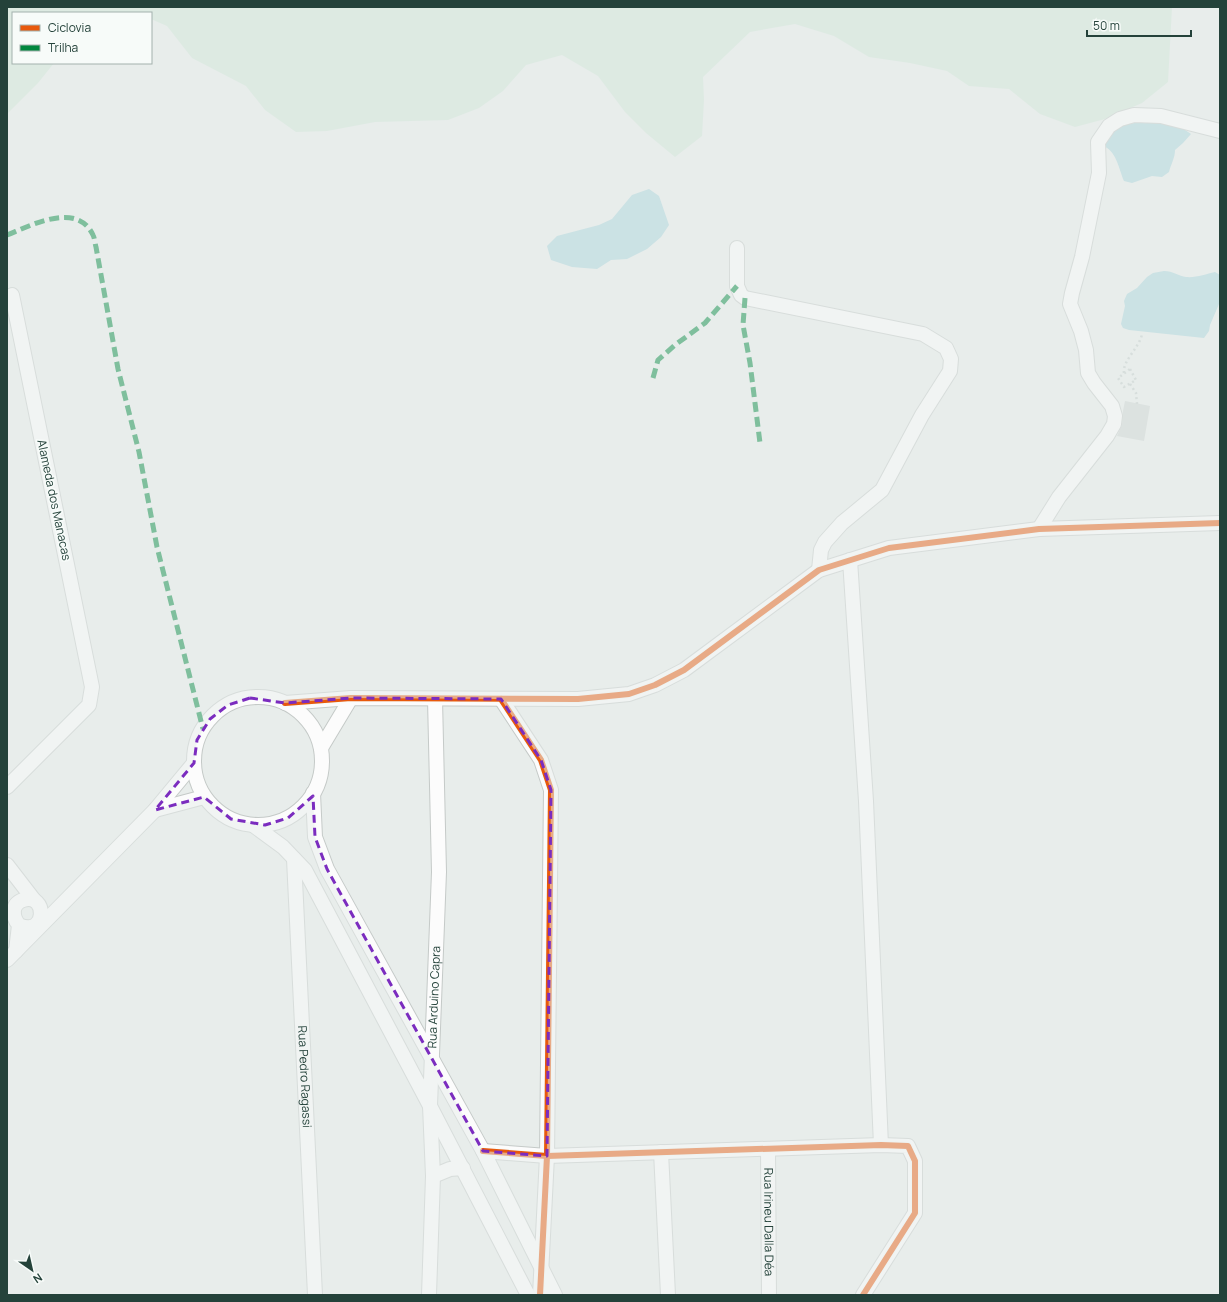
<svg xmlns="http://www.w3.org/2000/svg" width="1227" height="1302" font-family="Manrope,sans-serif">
  <rect width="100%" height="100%" fill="#e8edeb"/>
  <path fill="#d1e6d8" d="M7,7H1172L1168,82L1142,103L1105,119L1075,127L1040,114L1009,89L969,86L947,71L910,63L869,57L834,36L795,24L750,32L703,77L704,100L702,136L675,157L646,133L625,112L598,76L562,55L526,65L503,91L479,108L448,120L375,122L327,131L296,132L265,110L246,86L192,58L167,26L151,19V13H139L135,12L131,13H13V63H54L38,83L7,114Z"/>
  <g fill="#a9d4db">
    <path d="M1139,122C1157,122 1176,122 1191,134L1183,143L1175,150C1175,158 1171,164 1169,172L1162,177L1152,176L1132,183L1124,181C1119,169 1116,149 1102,146L1109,133L1120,126Z"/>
    <path d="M649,189L659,196L669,225L661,237L647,249L627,259L611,260L597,269L572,267L551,260L547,246L557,236L599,225L612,219L632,195Z"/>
    <path d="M1164,271C1173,271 1179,276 1186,277C1196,278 1206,274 1215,272L1220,275L1219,304L1210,325L1209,331L1204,338L1129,330L1123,328L1121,324L1125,306L1124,301L1127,294L1137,288L1147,277L1153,273Z"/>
  </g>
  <path fill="#cfd4d2" d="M1125,401L1150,406L1144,441L1117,436L1122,425L1123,411Z"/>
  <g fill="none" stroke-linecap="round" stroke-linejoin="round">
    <g stroke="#c5cac8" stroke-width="16">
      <g id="minor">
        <path d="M737,248V286L741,295L745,298L923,334L946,348L951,359L950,371L922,415L882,490L842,523L825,542L821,550L819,570"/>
        <path d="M1039,529L1059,497L1107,436L1114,424L1115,416L1112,406L1094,383L1088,373L1086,350L1081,331L1070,304L1072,293L1082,257L1099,173L1098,142L1109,126L1120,119L1134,115L1161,116L1220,131"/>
        <path d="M850,560L866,801L881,1145"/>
        <circle cx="258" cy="761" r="64"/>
        <path d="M501,699L541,760L551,790L547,1156L540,1295"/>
        <path d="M285,703L351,698L578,699L629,694L655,685L684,670L819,570L889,548L1039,529L1220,523"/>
        <path d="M321,748L351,698"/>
        <path d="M7,787L89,705L92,687L12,295"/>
        <path d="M313,793L315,837L327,869L483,1151L555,1295"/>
        <path d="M155,810L204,797"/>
        <path d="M253,825L283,847L305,870L430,1106L528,1295"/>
        <path id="s1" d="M294,859L315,1295"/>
        <path d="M7,865L34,900"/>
        <path d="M16,951L19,925C12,917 11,904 23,900C48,892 47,938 19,925"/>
        <path d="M7,960L155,810L194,763"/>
        <path id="s2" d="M768,1149L769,1295"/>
        <path d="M483,1151L547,1156L881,1145L908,1146L915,1161V1213L863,1295"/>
        <path d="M661,1152L668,1295"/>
        <path d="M433,1176L450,1169L463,1168"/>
        <path id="s3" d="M429,1295L433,1176L430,1106L439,872L435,699"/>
      </g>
    </g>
    <g stroke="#c3ccca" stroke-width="2.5" stroke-dasharray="2 3" stroke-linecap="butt">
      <path d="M1130,369L1136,380L1124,387L1118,378Z"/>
      <path d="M1124,373C1122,361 1140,347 1142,334"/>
      <path d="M1130,384L1136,393L1137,404"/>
    </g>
    <use href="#minor" stroke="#fcfcfc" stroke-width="14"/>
    <g stroke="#00873e" stroke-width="5" stroke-dasharray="10 5" stroke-linecap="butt">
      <path d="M7,235C32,225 77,201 93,235C95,239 95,244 96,247L118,369L139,452L157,547L203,729"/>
      <path d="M745,298L743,325L750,363L760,443"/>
      <path d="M653,378L658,360L675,345L705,323L737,286"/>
    </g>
    <g stroke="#f7fbf9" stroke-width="8">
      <g id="cycleway">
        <path d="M501,699L541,760L551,790L547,1156L540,1295"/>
        <path d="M285,703L351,698L578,699L629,694L655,685L684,670L819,570L889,548L1039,529L1220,523"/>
        <path d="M483,1151L547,1156L881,1145L908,1146L915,1161V1213L863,1295"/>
      </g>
    </g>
    <use href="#cycleway" stroke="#e8590c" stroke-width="6"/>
  </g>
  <path d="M0 0H1227V1302H0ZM250,698L285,703L351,698L501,699L541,760L551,790L547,1156L483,1151L327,869L315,837L313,796L288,818L265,825L231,819L204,797L155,810L194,763L197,740L210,719L228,705Z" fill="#e8edeb" fill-opacity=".55" fill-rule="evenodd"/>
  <path fill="none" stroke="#7b2cbf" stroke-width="3" stroke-dasharray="8 5" stroke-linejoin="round" d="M250,698L285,703L351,698L501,699L541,760L551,790L547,1156L483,1151L327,869L315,837L313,796L288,818L265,825L231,819L204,797L155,810L194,763L197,740L210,719L228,705Z"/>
  <g text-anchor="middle" stroke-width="3.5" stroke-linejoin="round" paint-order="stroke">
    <g font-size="12" fill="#24423a" stroke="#f7fbf9">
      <text transform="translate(54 500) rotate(78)" y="4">Alameda dos Manacas</text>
      <text dy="4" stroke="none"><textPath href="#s3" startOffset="298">Rua Arduino Capra</textPath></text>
      <text dy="4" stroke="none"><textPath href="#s1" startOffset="218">Rua Pedro Ragassi</textPath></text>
      <text dy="4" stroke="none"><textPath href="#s2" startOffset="73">Rua Irineu Dalla Déa</textPath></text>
    </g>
  </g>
  <rect width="1227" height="1302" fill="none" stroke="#24423a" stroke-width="16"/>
  <rect x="12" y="12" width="140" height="52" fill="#f7fbf9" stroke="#a3b1ad"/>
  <rect x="20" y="25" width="20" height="6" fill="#e8590c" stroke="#a3b1ad"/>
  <text x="48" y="32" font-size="12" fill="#24423a">Ciclovia</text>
  <rect x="20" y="45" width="20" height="6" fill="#00873e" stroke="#a3b1ad"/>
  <text x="48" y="52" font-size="12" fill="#24423a">Trilha</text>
  <g transform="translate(32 1270) rotate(146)" stroke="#f7fbf9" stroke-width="3" paint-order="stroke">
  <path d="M0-3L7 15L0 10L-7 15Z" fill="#24423a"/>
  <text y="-6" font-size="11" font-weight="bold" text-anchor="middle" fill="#24423a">N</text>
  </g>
  <path d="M1087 30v6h104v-6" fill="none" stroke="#24423a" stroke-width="2"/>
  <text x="1093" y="30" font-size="12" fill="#24423a" stroke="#f7fbf9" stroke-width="3" paint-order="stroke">50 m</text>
</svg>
